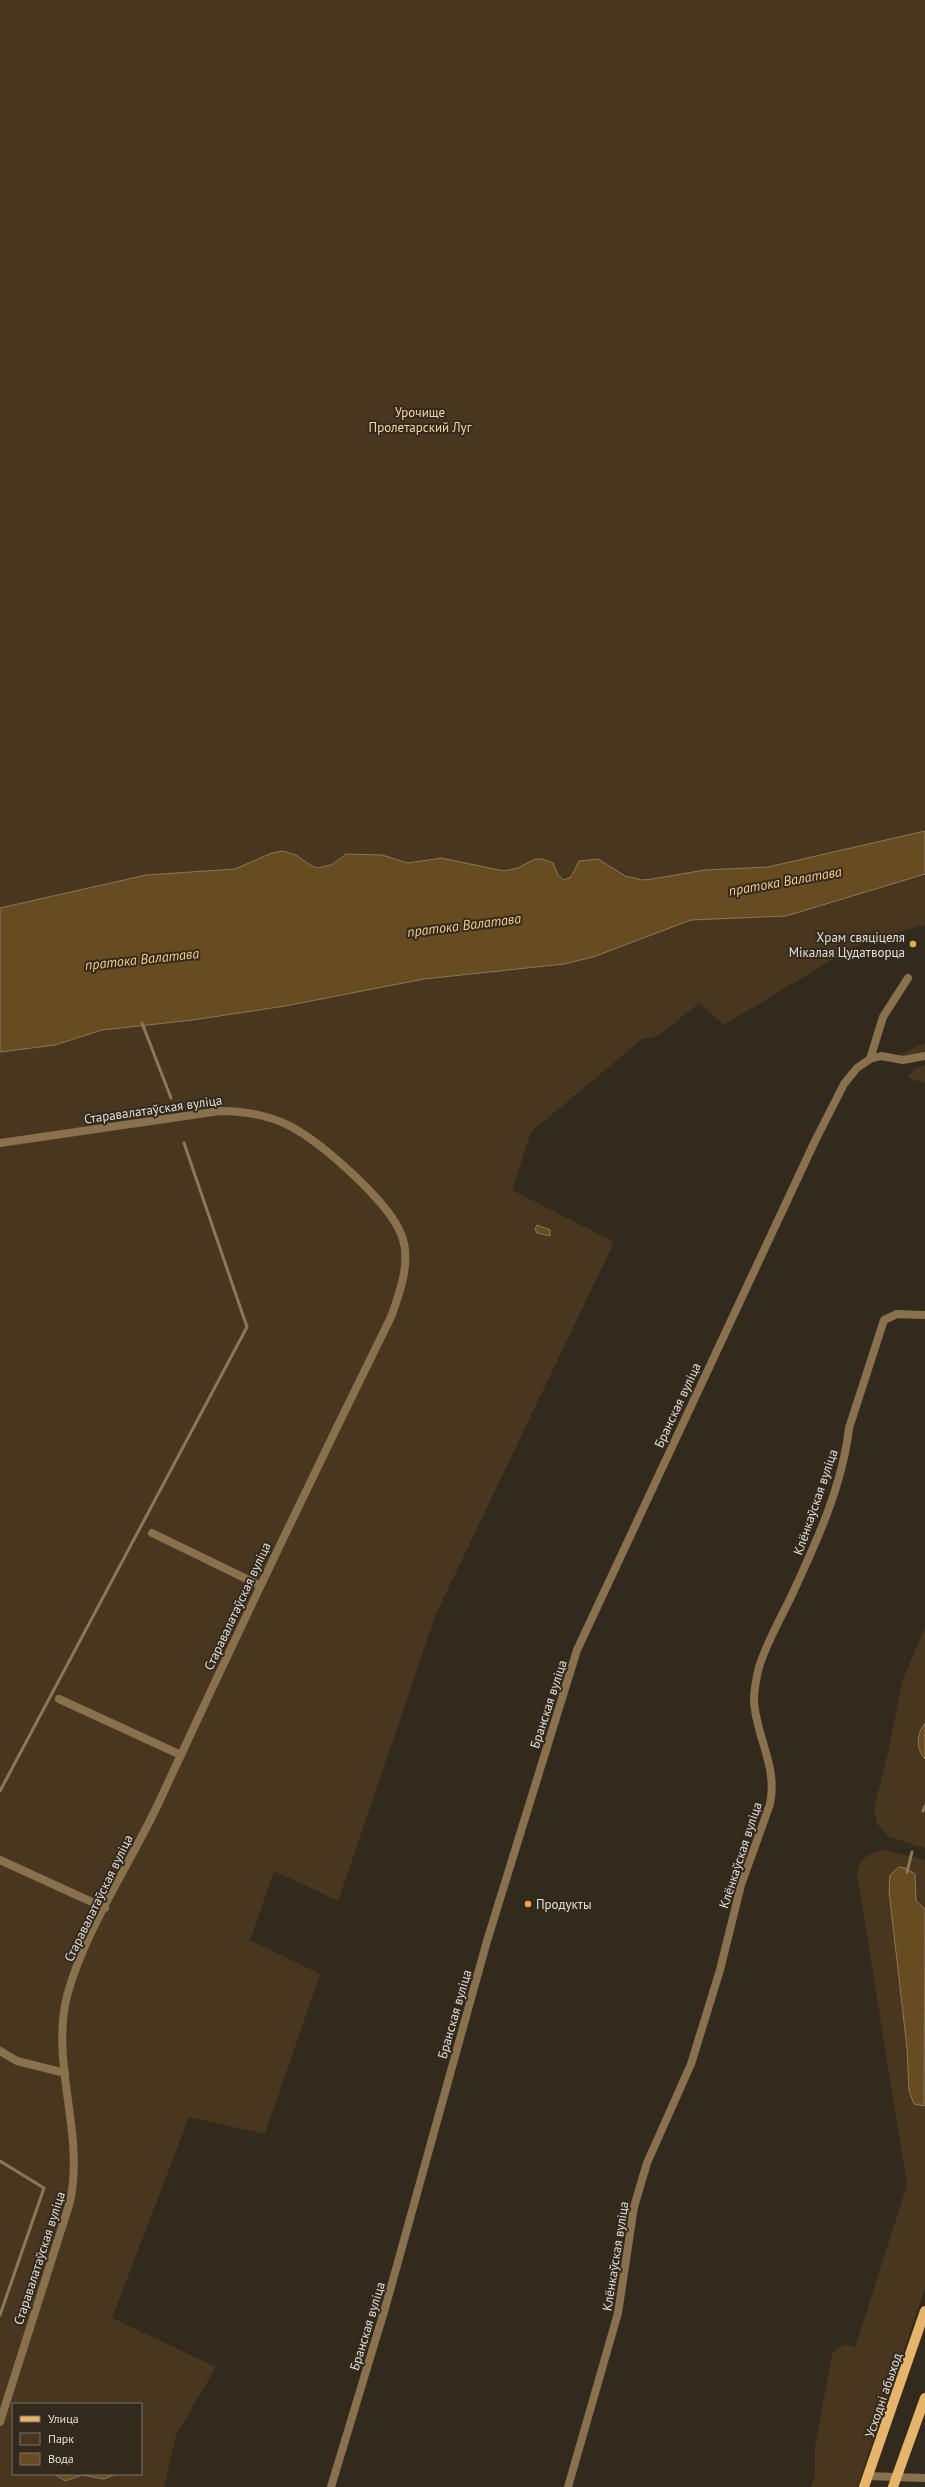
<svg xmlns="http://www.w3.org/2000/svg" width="925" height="2487" font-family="'PT Sans',sans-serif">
  <rect width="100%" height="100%" fill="#332a1e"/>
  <g fill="#48371e" fill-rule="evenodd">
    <path d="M0,0H925V831L768,867L705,870L652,879L634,878L598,859H584L574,869L571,877L564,880L558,875L555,867L542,859H535L518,868L504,871L433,858L408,863L375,855L353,854L341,856L331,865L317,868L310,865L296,855L283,851L272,853L235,869L146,875L0,908Z"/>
    <path d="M925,874V925L890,934L851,948L724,1025L699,1003L659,1035L641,1040L531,1132L512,1190L614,1242L436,1614L338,1901L274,1871L250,1940L320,1974L265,2134L189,2117L112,2318L216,2367L176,2435L164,2487H0V1052L55,1045L102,1030L193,1020L285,1006L424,979L564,964L593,957L691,920L786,916ZM13,2404H141V2474H13Z"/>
    <path d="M925,1043V1053L897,1056Z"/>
    <path d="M925,1065V1083L907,1078L915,1069Z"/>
    <path d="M925,1627V1848L889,1837L878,1825L874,1809L888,1753L902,1682Z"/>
    <path d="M884,1850L925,1860V2288L857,2487H811L815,2476V2446L832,2355L836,2349L845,2344L855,2348L907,2185L857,1873C860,1858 869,1853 884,1850Z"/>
  </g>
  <g fill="#674c22" stroke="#8c7858">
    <path d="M925,831V874L786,916L691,920L593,957L564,964L424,979L285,1006L193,1020L102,1030L55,1045L0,1052V908L146,875L235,869L272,853L283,851L296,855L310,865L317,868L331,865L346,854L382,855L408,863L441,858L504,871L518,868L535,859H542L553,863L558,875L564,880L571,877L579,861L598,859L626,876L642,880L652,879L705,870L768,867Z"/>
    <path d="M537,1225L550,1230V1236L537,1233L535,1229Z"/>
    <path d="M925,1723V1759C915,1748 917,1733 925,1723Z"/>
    <path d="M899,1867L905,1868L915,1874L916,1901L925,1909L924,2106L914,2104L909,2091L907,2048L889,1891L890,1875Z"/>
    <path d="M54,2474H116L104,2479L82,2475L65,2481Z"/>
  </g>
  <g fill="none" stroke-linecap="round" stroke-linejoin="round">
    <g stroke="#8c7858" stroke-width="3">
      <path d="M142,1023L171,1098"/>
      <path d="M0,1791L247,1327L184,1143"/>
      <path d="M923,1811L925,1806"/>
      <path d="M907,1872L912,1852"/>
      <path d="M0,2161L44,2188L0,2315"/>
    </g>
    <g stroke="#89714e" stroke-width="8">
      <path d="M870,1059L881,1056L903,1060L925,1056"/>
      <path d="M152,1533L259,1585"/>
      <path d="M59,1699L181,1755"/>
      <path d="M0,1860L105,1908"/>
      <path d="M0,2051L17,2061L65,2073"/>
      <path d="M331,2487L386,2305L487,1941L577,1650L815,1141L844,1084L857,1068L870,1059L883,1017L908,978"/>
      <path d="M568,2487L618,2313L634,2207L647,2163L691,2064L720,1970L741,1885L770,1804C778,1766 756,1737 754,1701C754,1692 756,1680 758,1671C763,1650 780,1619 790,1599C815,1545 842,1488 849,1428L884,1320L897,1314L925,1315"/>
    </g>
    <g stroke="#89714e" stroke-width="8">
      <path d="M0,1143L220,1111C245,1111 268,1115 290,1126C322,1143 388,1201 401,1234C412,1260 400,1292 391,1317C312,1477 235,1638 160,1800C131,1863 85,1929 67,1996C50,2064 85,2133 70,2202L0,2422"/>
      <path d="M868,2476L925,2478"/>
    </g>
    <g stroke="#e6b56a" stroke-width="10">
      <path d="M864,2487L925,2311"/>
      <path d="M893,2487L925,2398"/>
    </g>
  </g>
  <g fill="#ebaa39" stroke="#332a1e" stroke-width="1.5">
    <circle cx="913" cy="944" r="4"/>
    <circle cx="528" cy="1904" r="4"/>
  </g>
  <g text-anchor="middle" stroke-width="4" stroke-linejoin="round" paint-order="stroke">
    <g font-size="13" fill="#f9d5a0" stroke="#332a1e">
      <text x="420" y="417">Урочище<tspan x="420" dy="15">Пролетарский Луг</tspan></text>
    </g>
    <g font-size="13" fill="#e3ded6" stroke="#332a1e" text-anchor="end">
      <text x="905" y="942">Храм свяціцеля<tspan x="905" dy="15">Мікалая Цудатворца</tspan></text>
      <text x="536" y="1909" text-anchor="start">Продукты</text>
    </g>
    <g font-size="13" fill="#e3ded6" stroke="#332a1e">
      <text transform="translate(153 1109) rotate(-8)" y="5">Старавалатаўская вуліца</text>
      <text transform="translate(677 1405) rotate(-65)" y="5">Бранская вуліца</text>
      <text transform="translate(815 1502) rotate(-71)" y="5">Клёнкаўская вуліца</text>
      <text transform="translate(237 1606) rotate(-65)" y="5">Старавалатаўская вуліца</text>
      <text transform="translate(548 1704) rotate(-72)" y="5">Бранская вуліца</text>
      <text transform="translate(740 1855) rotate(-72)" y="5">Клёнкаўская вуліца</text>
      <text transform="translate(98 1898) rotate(-64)" y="5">Старавалатаўская вуліца</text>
      <text transform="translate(454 2014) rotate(-74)" y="5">Бранская вуліца</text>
      <text transform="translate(615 2256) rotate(-81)" y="5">Клёнкаўская вуліца</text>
      <text transform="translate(39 2258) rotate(-72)" y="5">Старавалатаўская вуліца</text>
      <text transform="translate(367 2326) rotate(-73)" y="5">Бранская вуліца</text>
      <text transform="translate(883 2395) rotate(-71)" y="5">Усходні абыход</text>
    </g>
    <g font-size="14" font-style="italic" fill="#f9cc8a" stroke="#332a1e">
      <text transform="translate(785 881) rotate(-10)" y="5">пратока Валатава</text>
      <text transform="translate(464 925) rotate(-7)" y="5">пратока Валатава</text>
      <text transform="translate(142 959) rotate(-6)" y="5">пратока Валатава</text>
    </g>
  </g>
  <rect x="12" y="2403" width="130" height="72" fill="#332a1e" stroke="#797268"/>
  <rect x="20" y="2416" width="20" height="6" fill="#e6b56a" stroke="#797268"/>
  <text x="48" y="2423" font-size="12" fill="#e3ded6">Улица</text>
  <rect x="20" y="2433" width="20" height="12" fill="#48371e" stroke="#797268"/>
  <text x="48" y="2443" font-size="12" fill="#e3ded6">Парк</text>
  <rect x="20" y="2453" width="20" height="12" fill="#674c22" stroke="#797268"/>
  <text x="48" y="2463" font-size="12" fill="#e3ded6">Вода</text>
</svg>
